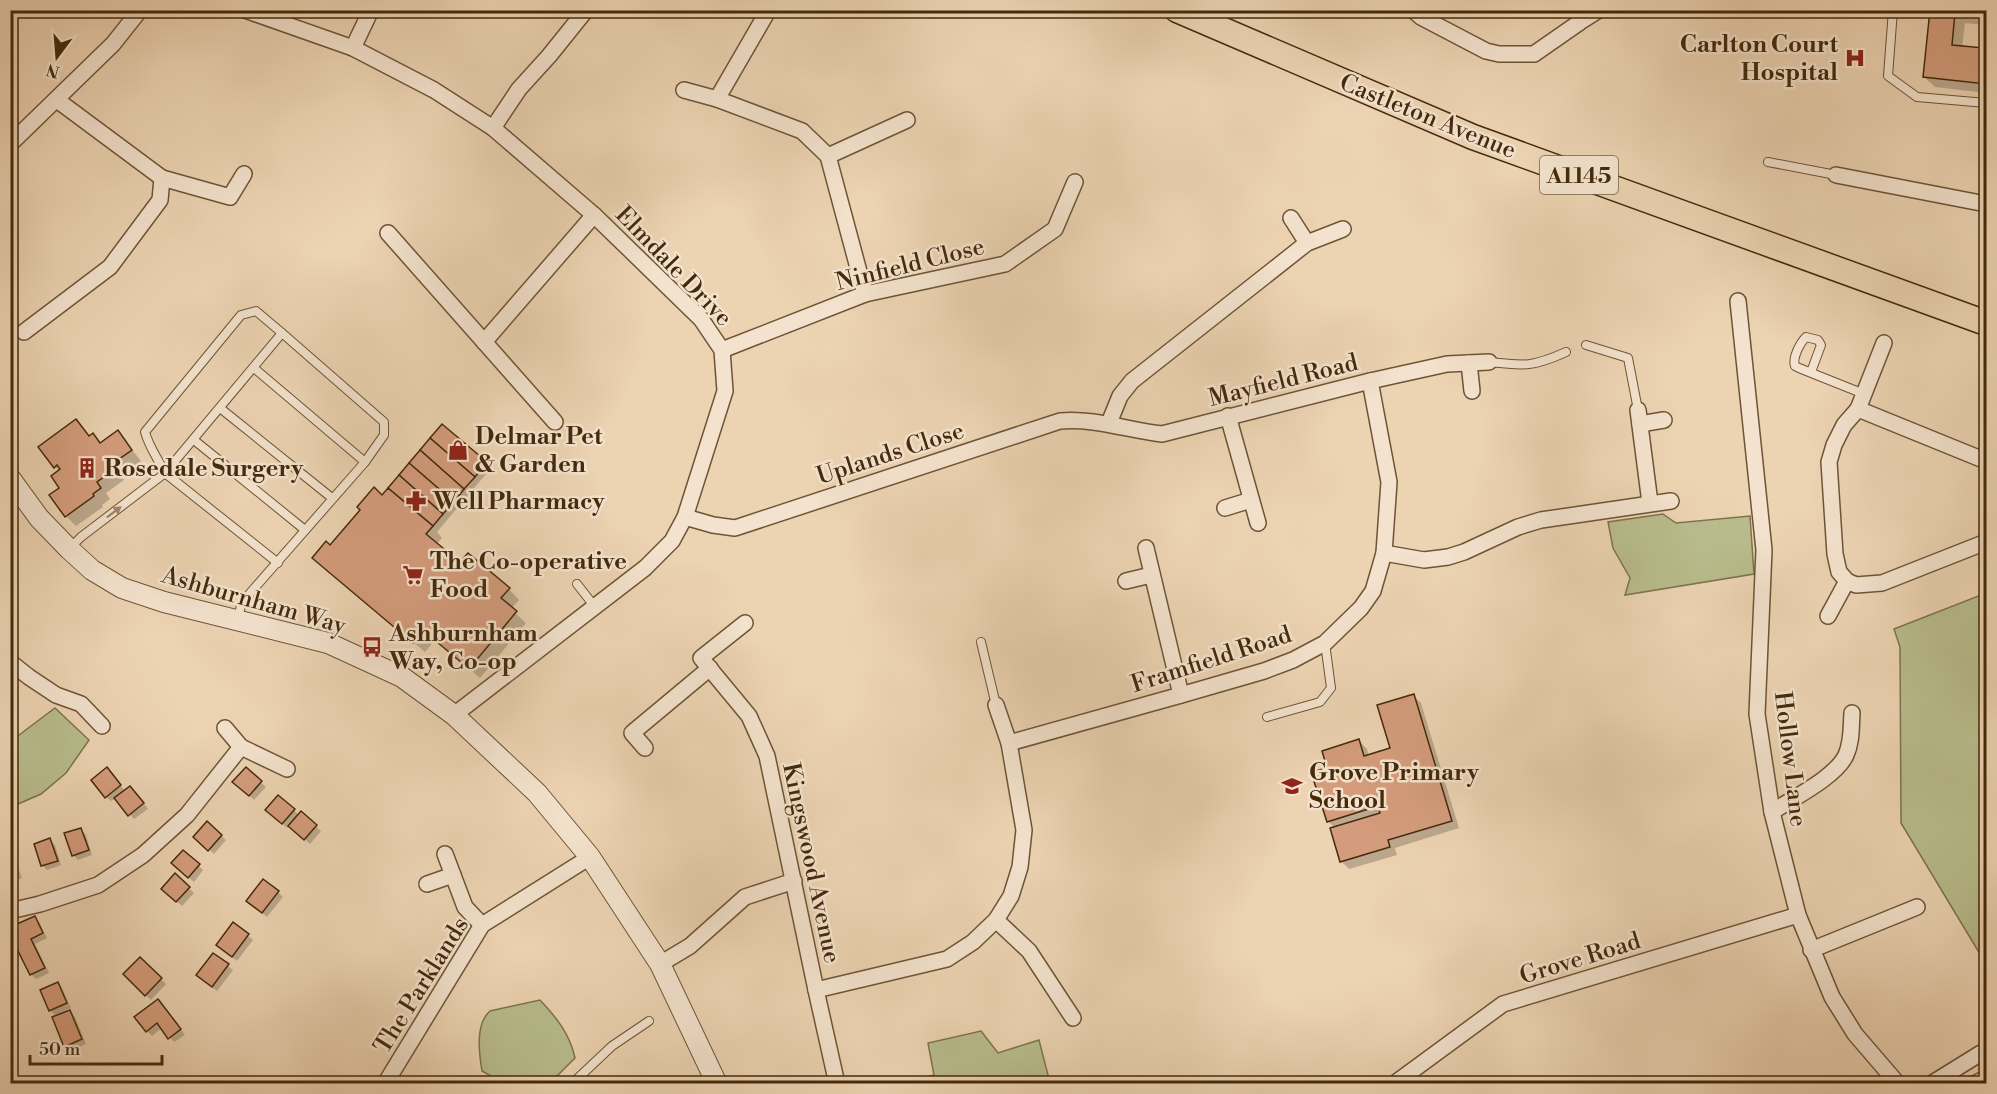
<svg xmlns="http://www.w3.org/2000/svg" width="1997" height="1094" font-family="'Libre Bodoni',serif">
  <rect width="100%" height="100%" fill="#ecd3b2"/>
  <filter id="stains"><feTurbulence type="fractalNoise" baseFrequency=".00333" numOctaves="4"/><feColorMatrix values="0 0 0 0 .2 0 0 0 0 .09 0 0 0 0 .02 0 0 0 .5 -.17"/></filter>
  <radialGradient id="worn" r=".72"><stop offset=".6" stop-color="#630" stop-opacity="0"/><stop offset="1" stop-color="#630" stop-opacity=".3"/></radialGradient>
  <g fill="#b8bc8c" stroke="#7e734c" stroke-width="1.5">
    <path d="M1663,514L1676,523L1750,516L1754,574L1625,595L1630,578L1613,548L1608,522Z"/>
    <path d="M1986,593V964L1901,823L1900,647L1894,629Z"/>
    <path d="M55,708L89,740L66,773L41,794L11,807V741Z"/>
    <path d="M540,1000C556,1017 570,1034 575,1058L550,1083H503L482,1071C479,1053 475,1024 490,1011Z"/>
    <path d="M981,1031L998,1053L1039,1040L1050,1083H928L926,1077L934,1075L928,1043Z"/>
  </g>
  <g fill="#0003">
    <path d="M1932,10H1986V25L1965,23L1962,48L1986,50V40V93L1935,87L1924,77Z"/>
    <path d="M76,421L90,437L93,435L102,444L118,432L141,461L121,475L124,480L106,493L110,499L102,505L103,507L76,526L66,516L60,471L55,467Z"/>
    <path d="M486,463L491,468L437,532L442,538L436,545L460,564L509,589L519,600L511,609L526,623L480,678L435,640L425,652L324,568L331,547L383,497Z"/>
    <path d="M1413,696L1421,703L1459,828L1395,848L1397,855L1349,869L1342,862L1332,829L1335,828L1328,821L1329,769L1359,741L1367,749L1369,756L1392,749Z"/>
    <path d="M246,769L266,787L254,800L235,782Z"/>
    <path d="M111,774L125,791L135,792L148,809L134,819L116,798L111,801L106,797Z"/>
    <path d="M294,810L299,815L301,813L321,831L310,844L289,825L287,828L272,814Z"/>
    <path d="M207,823L226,840L214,854L195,837Z"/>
    <path d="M81,830L86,835L92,855L78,860L73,855Z"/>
    <path d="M50,840L55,845L61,865L47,870L42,865Z"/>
    <path d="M10,856L15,860L22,878L10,882Z"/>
    <path d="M199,866L203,870L194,882L178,868Z"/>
    <path d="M175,875L194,893L182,906L163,889Z"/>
    <path d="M278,892L283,897L267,917L248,901Z"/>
    <path d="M34,917L39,922L47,938L35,944L49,973L36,979L31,974L10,931Z"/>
    <path d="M234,924L253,940L237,961L223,949Z"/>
    <path d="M214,955L233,970L217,991L203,980Z"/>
    <path d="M140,959L166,984L151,1000L125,974Z"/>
    <path d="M58,983L62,988L71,1008L55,1015L50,1010Z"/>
    <path d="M163,1005L185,1035L174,1042L162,1028L152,1036L147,1031Z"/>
    <path d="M70,1012L75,1017L86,1044L70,1051L65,1046Z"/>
  </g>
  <g fill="#d49c7c" stroke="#442a0b" stroke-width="1.5">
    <path d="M1930,10H1986V16L1955,13L1952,45L1984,48L1986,25V84L1923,77Z"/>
    <path d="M76,419L89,436L93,433L100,443L118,430L132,450L112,464L115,469L97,482L101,488L93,494L94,496L65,517L49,495L59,488L51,476L60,469L57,465L54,468L38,447Z"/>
    <path d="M442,424L487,462L475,477L430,438Z"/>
    <path d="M430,438L475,477L464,489L420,450Z"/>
    <path d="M420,450L464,489L454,502L409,463Z"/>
    <path d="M409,463L454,502L443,514L399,475Z"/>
    <path d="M399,475L443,514L433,526L388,488Z"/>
    <path d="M374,487L382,495L388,488L433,526L426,534L460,562L468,553L510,588L501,598L517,611L469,669L424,631L413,643L312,558L326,541L330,545L360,510L357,507Z"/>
    <path d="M1414,694L1452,821L1388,840L1390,847L1340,862L1330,828L1380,813L1378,806L1327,822L1311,772L1327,768L1322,751L1359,739L1364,756L1390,748L1377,705Z"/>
    <path d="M107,767L121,785L105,798L91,780Z"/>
    <path d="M246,767L262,781L249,796L232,782Z"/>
    <path d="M130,786L144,803L128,816L114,798Z"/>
    <path d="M278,795L295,809L282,824L265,810Z"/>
    <path d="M301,811L317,825L304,840L288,826Z"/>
    <path d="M207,821L222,835L208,851L193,837Z"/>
    <path d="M81,828L89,850L72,856L64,833Z"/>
    <path d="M50,838L58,861L41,866L34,844Z"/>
    <path d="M183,850L200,864L188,878L171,863Z"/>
    <path d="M175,873L190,887L176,902L161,889Z"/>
    <path d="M263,879L279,891L262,913L246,901Z"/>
    <path d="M35,916L43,933L31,939L45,968L30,975L10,935V927Z"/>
    <path d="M233,922L249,934L232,957L216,945Z"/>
    <path d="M213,953L229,964L212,987L196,975Z"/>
    <path d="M140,957L162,978L145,996L123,974Z"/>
    <path d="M58,982L67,1003L49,1011L40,990Z"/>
    <path d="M158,999L181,1029L168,1039L157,1023L146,1032L134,1017Z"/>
    <path d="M70,1010L82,1039L64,1047L52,1017Z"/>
  </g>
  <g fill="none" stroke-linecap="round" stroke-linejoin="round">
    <g stroke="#6e5435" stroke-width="10">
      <g id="service">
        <path d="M1893,10L1888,76L1917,97L1986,103"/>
        <path d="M1768,162L1836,175"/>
        <path d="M1586,345L1628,358L1638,410"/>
        <path d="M1489,362C1525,366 1533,367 1566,352"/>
        <path d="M254,368L365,462"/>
        <path d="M1811,372L1821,345L1818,340L1806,337C1800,343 1792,358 1795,366L1799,368L1864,394"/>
        <path d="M220,408L332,498"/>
        <path d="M194,440L305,530"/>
        <path d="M70,548L81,537L165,473L282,333L384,422V435L365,462L251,592L241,605L238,620"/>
        <path d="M278,563L165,473C158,459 149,447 145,432L241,315L256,311L282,333"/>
        <path d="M577,584L595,607"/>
        <path d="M981,642L996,705"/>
        <path d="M1267,717L1320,702L1331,688L1325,643"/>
        <path d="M568,1084L576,1080L612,1046L649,1021"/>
      </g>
    </g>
    <g stroke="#6e5435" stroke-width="18">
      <g id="minor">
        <path d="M245,10L353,48L434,90L493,128L594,215L701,319L722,350L725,391L685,517L672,541L645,568L454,715"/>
        <path d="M1413,10L1421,17L1486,51L1499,54H1534L1580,22L1599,10"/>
        <path d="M353,48L371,10"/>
        <path d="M684,90L717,99L802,131L828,156L865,294"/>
        <path d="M717,99L765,16"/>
        <path d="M493,128L519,89L549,56L586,10"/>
        <path d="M10,144L113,44L140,10"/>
        <path d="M828,156L907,120"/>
        <path d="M1836,175L1986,204"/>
        <path d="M162,178L230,197L244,174"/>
        <path d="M1291,218L1307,243"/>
        <path d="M388,233L555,422"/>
        <path d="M1738,301L1764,550L1757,714L1772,812L1798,915L1832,997L1855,1034L1898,1084"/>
        <path d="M24,332L110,267L160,200L162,178L57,100"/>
        <path d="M484,342L594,215"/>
        <path d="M722,350L865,294L1005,264L1055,229L1075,182"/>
        <path d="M1469,363L1472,391"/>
        <path d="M1858,409L1884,343"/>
        <path d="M1638,410L1650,503"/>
        <path d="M1228,416L1258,523"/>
        <path d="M1109,423L1120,396L1132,381L1307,243L1343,229"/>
        <path d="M1640,424L1664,420"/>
        <path d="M1986,461L1858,409L1844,425L1834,445L1829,462L1835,554L1839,572L1847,581L1856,585L1882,583L1986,542"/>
        <path d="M1225,508L1251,500"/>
        <path d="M685,517L713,525L735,528L1060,421C1095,418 1127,430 1162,434L1370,381L1447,364L1489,362"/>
        <path d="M1146,548L1181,695"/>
        <path d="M1384,553L1424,560L1448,557L1464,552L1518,527L1541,520L1671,501"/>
        <path d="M1126,581L1151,575"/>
        <path d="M1828,616L1847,581"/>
        <path d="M745,623L701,658L749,716L767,756L816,990L837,1084"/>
        <path d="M10,662L29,677L56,695L81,704L102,726"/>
        <path d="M225,728L241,747"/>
        <path d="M1009,743L1181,695L1264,671L1293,660L1325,643L1361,608L1373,591L1384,553L1389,482L1370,381"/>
        <path d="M645,748L632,733L710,668"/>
        <path d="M1772,812C1793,798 1836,777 1846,755C1852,742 1851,727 1852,713"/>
        <path d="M445,854L465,907L482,925"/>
        <path d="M427,884L453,875"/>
        <path d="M10,911L40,904L98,885L143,855L187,815L241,747L287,769"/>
        <path d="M996,920L1029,951L1073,1018"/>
        <path d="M1811,950L1917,907"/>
        <path d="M660,964L690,946L745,897L794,881"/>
        <path d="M816,990L947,959L973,942L996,920L1011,896L1020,867L1024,830L1009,743L996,705"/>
        <path d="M385,1084L482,925L590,857"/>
        <path d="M1394,1084L1503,1004L1798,915"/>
        <path d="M1931,1084L1981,1053"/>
        <path d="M1974,1084L1986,1078"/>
      </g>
    </g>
    <g stroke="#6e5435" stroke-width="22">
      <path id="tertiary" d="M10,478L39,518L69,549L92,570L122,588L164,602L328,643L402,677L454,715L537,793L590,857L660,964L717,1084"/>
    </g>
    <g stroke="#442a0b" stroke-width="27">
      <path id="primary" d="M1177,10L1473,137L1986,323"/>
    </g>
    <use href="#service" stroke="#f3e2cd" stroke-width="8"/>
    <use href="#minor" stroke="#f3e2cd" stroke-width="15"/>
    <use href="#tertiary" stroke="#f3e2cd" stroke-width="20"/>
    <use href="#primary" stroke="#ecd3b2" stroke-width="24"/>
  </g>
  <defs><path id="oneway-solid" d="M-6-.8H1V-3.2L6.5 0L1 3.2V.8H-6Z" transform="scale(1.5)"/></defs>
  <use fill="#9c866c" href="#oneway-solid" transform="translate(114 512) rotate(-37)"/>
  <defs>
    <g id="hospital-bare" transform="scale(1.62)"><path d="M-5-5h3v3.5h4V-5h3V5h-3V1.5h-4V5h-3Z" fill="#8f2418" stroke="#f3e2cd" stroke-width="2.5" paint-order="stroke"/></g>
    <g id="shop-bare" transform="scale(1.62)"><path d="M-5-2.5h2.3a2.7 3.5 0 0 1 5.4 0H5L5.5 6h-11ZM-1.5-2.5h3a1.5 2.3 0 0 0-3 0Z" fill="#8f2418" stroke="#f3e2cd" stroke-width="2.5" paint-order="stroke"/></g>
    <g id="building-bare" transform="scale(1.62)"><path d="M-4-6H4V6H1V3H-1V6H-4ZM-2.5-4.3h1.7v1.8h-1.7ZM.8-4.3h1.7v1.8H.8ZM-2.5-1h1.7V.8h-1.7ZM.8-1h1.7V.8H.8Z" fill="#8f2418" stroke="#f3e2cd" stroke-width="2.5" paint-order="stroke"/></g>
    <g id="pharmacy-bare" transform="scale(1.62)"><path d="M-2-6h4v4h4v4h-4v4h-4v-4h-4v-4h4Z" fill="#8f2418" stroke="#f3e2cd" stroke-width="2.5" paint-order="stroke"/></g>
    <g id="supermarket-bare" transform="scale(1.62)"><path d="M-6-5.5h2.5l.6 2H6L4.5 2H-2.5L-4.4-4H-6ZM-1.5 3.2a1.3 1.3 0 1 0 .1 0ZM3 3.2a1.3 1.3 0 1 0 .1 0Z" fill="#8f2418" stroke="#f3e2cd" stroke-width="2.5" paint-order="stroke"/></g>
    <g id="bus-bare" transform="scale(1.62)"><path d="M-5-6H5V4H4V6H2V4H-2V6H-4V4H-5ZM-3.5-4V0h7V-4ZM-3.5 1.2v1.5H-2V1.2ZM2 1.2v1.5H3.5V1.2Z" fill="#8f2418" stroke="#f3e2cd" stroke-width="2.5" paint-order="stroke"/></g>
    <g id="school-bare" transform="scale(1.62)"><path d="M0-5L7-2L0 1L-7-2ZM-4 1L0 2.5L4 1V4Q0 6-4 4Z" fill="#8f2418" stroke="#f3e2cd" stroke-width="2.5" paint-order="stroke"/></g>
  </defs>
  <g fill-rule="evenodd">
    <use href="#hospital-bare" x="1855" y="58"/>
    <use href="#shop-bare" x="458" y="450"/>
    <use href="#building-bare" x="87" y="468"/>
    <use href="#pharmacy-bare" x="416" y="501"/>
    <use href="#supermarket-bare" x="413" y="575"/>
    <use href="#bus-bare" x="372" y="647"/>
    <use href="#school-bare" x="1292" y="786"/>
  </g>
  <g text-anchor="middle" stroke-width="5" stroke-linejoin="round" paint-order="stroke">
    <rect fill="#f3e2cd" stroke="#786145" stroke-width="1.5" x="1540" y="156" width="78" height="38" rx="4.5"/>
    <g font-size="22" font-weight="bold" fill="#442a0b">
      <text x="1579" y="183">A1145</text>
    </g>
    <g font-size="24" font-weight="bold" fill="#442a0b" stroke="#f3e2cd" text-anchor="start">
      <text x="1838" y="52" text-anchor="end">Carlton Court<tspan x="1838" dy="28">Hospital</tspan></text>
      <text x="475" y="444">Delmar Pet<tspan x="475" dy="28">&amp; Garden</tspan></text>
      <text x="104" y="476">Rosedale Surgery</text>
      <text x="433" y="509">Well Pharmacy</text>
      <text x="430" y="569">The Co-operative<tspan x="430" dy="28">Food</tspan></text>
      <text x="389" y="641">Ashburnham<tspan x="389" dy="28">Way, Co-op</tspan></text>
      <text x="1309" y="780">Grove Primary<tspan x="1309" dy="28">School</tspan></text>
    </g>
    <g font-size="24" fill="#442a0b" stroke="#f3e2cd">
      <text transform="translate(1428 116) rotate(22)" y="8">Castleton Avenue</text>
      <text transform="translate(910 264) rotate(-14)" y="8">Ninfield Close</text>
      <text transform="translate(674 266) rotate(46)" y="8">Elmdale Drive</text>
      <text transform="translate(1283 380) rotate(-14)" y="8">Mayfield Road</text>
      <text transform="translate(890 453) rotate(-18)" y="8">Uplands Close</text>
      <text transform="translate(254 600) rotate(16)" y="8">Ashburnham Way</text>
      <text transform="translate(1211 659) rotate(-18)" y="8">Framfield Road</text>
      <text transform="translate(1791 759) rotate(83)" y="8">Hollow Lane</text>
      <text transform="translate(812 863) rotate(78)" y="8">Kingswood Avenue</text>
      <text transform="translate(1580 958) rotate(-17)" y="8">Grove Road</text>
      <text transform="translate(421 985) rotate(-58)" y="8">The Parklands</text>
    </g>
  </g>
  <rect width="1997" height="1094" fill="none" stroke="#ecd3b2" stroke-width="36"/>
  <rect x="12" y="12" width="1973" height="1070" fill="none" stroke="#442a0b" stroke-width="3"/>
  <rect x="18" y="18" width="1961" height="1058" fill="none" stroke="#442a0b" stroke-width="1.5"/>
  <g transform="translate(57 57) rotate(196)" stroke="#f3e2cd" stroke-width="4.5" paint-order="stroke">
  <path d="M0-4.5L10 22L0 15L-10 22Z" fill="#442a0b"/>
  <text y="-9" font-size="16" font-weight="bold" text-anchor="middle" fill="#442a0b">N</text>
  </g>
  <path d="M30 1055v9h132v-9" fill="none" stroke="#442a0b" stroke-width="3"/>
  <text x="39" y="1055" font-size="18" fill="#442a0b" stroke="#f3e2cd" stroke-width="4.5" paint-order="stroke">50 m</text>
  <rect width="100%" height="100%" filter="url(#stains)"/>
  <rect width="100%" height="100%" fill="url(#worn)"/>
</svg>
